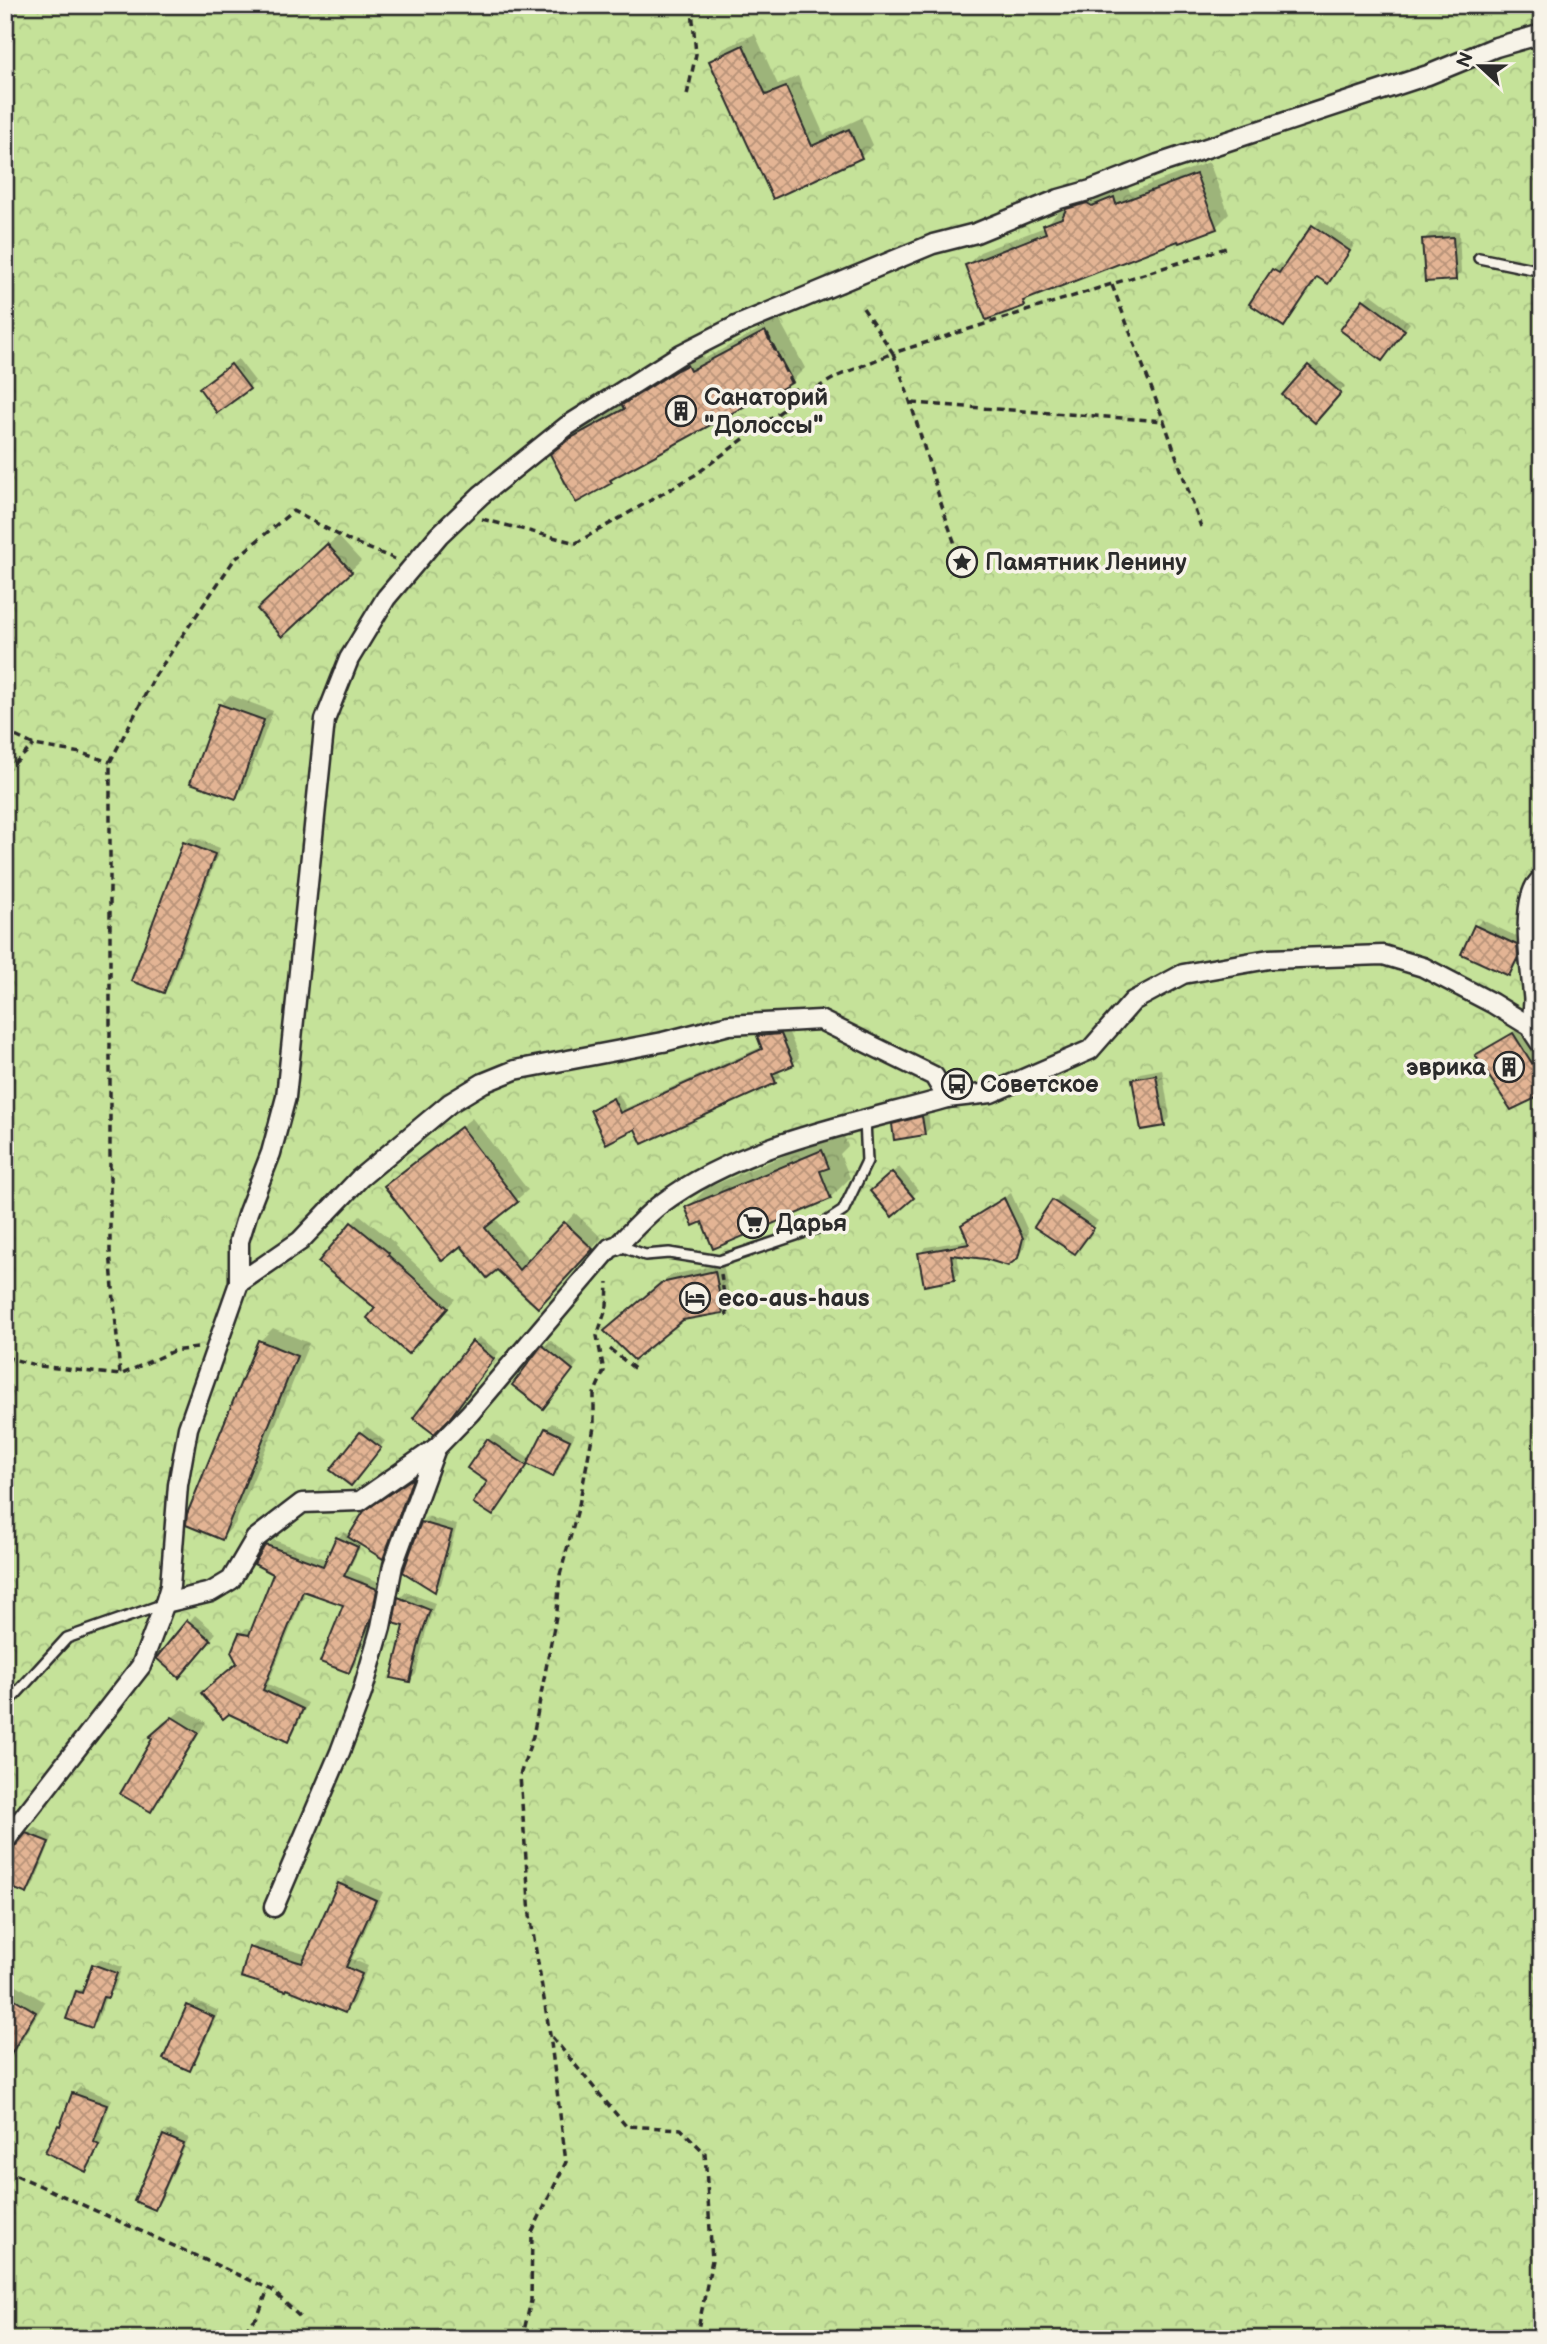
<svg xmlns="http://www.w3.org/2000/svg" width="1547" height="2344" font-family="'Balsamiq Sans',sans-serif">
  <defs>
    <pattern id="park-crowns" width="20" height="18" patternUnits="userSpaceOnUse" patternTransform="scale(1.75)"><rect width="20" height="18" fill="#c5e299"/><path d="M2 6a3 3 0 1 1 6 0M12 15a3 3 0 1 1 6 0" fill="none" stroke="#a9c284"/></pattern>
    <pattern id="building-cross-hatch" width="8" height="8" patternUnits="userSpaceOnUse" patternTransform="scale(1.75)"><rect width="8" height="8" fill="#e3b494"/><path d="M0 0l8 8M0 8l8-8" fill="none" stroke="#b89379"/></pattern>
  </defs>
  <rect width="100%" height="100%" fill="#f7f3e8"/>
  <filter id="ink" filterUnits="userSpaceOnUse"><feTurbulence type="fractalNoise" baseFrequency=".0143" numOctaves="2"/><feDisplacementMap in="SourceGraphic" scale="14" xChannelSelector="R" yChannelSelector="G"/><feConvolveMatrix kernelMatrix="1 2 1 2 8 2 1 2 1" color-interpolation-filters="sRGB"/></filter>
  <g filter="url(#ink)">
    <rect fill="url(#park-crowns)" stroke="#788662" stroke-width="2" x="5" y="5" width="1537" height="2334"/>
    <g fill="#0003">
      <path d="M755,34L778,85L798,76L824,135L861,118L873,145L861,157L773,197L711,61L723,49Z"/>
      <path d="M1209,162L1229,214L1216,227L1179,239L1032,296L1024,304L967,265L980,252L1045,227L1058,212L1069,208L1081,196L1127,185L1130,192Z"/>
      <path d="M1320,220L1355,244L1328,282L1319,275L1284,325L1252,304L1274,270L1280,263L1285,267Z"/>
      <path d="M1459,231L1461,272L1455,278L1424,240L1430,233Z"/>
      <path d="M1371,294L1410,323L1388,352L1364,300Z"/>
      <path d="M779,319L805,368L792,381L757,397L621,471L611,482L552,454L585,426L626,403L637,392L700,353L704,359Z"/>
      <path d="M238,359L255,381L248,387L207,382Z"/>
      <path d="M1315,360L1345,386L1321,414L1309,366Z"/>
      <path d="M338,536L361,561L282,634L269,599Z"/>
      <path d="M230,695L273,711L245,787L236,797L221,705Z"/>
      <path d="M191,837L220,848L170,985L163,991L184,843Z"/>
      <path d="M1482,920L1522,939L1523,949L1514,968L1508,974L1476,926Z"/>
      <path d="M787,1028L799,1057L793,1064L778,1070L781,1076L775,1082L636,1127L592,1110L598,1104L619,1094L626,1108L763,1046L759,1036L765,1030Z"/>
      <path d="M1520,1028L1542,1063V1093L1477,1056L1483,1049Z"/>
      <path d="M1162,1069L1170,1118L1164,1124L1133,1080L1140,1073Z"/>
      <path d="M928,1111L930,1128L924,1134L893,1125L900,1119Z"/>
      <path d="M472,1118L528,1190L495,1218L530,1261L575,1213L602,1238L549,1295L497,1267L461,1244L397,1176Z"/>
      <path d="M842,1131L848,1146L840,1154L850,1178L830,1198L714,1247L703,1220L687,1208L707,1188Z"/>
      <path d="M899,1167L918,1190L912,1197L878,1185Z"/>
      <path d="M1011,1193L1028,1231L1024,1249L1008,1264L985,1257L957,1254L960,1272L954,1279L920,1254L926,1247L969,1240L963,1226Z"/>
      <path d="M1060,1195L1098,1221L1075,1252L1037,1226Z"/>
      <path d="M360,1215L396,1244L395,1246L455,1299L416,1344L378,1308L321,1262Z"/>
      <path d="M723,1264L731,1303L722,1311L683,1318L614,1323L671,1275Z"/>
      <path d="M273,1328L309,1343L235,1524L222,1538L260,1341Z"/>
      <path d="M479,1337L499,1352L455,1410L473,1343Z"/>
      <path d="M550,1340L578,1363L549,1400L544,1347Z"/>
      <path d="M552,1423L575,1434L559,1468L553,1475L529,1463L498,1508L489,1482L488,1440L494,1434L531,1459L546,1429Z"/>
      <path d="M367,1427L385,1441L357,1478L361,1433Z"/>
      <path d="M415,1478L389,1551L383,1557L362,1543L349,1570L382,1583L377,1608L355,1665L349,1671L345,1604L306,1590L268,1684L308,1703L293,1734L287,1740L239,1663L240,1634L246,1628L253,1629L275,1573L267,1546L274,1540L328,1560L338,1538L344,1532L351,1535L367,1511Z"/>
      <path d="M429,1517L457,1525L441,1584L435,1590L422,1523Z"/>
      <path d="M406,1592L435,1603L426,1631L416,1674L410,1680L406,1625L400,1598Z"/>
      <path d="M195,1615L216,1633L185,1669L159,1658Z"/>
      <path d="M183,1709L206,1722L160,1800L150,1810L160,1727Z"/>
      <path d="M34,1827L53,1836L33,1886L26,1892L27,1834Z"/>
      <path d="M347,1876L383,1892L352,1959L368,1966L353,2003L345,2011L287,1987L251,1948L259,1941L308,1955L340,1884Z"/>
      <path d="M100,1959L122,1967L114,1990L106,1996L98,2020L91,2026L78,1992L86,1986L94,1965Z"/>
      <path d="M5,1978L45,2002L5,2067Z"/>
      <path d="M195,2000L219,2011L195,2063L189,2069V2006Z"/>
      <path d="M80,2087L112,2099L99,2136L104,2138L92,2163L86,2169L59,2126L64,2121L74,2094Z"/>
      <path d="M170,2130L189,2138L160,2202L154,2208L164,2136Z"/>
    </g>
    <g fill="url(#building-cross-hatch)" stroke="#2b2b2b" stroke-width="2">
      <path d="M743,45L766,95L786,87L812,146L849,129L862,158L773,199L709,61Z"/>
      <path d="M1196,174L1217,229L1179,243L1178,241L1023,301L1025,306L986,320L965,265L1046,233L1043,225L1062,218L1066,209L1087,203L1092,206L1114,197L1116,204Z"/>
      <path d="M1312,225L1350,251L1328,284L1317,277L1284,327L1249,304L1272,269L1279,273Z"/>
      <path d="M1453,237L1456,280L1425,282L1422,239Z"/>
      <path d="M1363,299L1405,330L1382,361L1340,330Z"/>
      <path d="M765,331L793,382L758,402L756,400L610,480L612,483L576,503L550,454L569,439L624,409L622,405L677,370L687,365L690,371Z"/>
      <path d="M231,364L250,389L217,413L199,388Z"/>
      <path d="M1308,365L1341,393L1315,423L1282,395Z"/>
      <path d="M327,544L352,572L282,637L257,609Z"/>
      <path d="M219,704L264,720L236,799L190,783Z"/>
      <path d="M183,842L215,854L164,993L131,981Z"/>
      <path d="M1474,925L1517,945L1518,957L1509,976L1461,954Z"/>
      <path d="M1513,1033L1542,1079V1095L1511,1110L1475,1055Z"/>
      <path d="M781,1034L794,1065L772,1074L776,1083L642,1144L635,1129L606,1144L590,1110L613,1098L620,1113L762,1049L757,1036Z"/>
      <path d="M1156,1075L1165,1126L1141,1130L1132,1079Z"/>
      <path d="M922,1116L925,1135L894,1140L892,1124Z"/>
      <path d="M461,1127L518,1202L485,1228L519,1270L564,1222L593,1249L538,1308L497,1270L487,1278L461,1246L442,1261L384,1186Z"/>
      <path d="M822,1150L829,1168L820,1171L831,1199L713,1249L702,1222L693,1226L685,1207Z"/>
      <path d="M892,1172L914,1198L892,1217L870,1191Z"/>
      <path d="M1004,1198L1023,1238L1018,1258L1008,1266L985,1259L951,1255L955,1280L924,1286L918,1253L969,1244L961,1225Z"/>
      <path d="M1052,1200L1094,1228L1075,1254L1034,1227Z"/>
      <path d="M351,1222L389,1253L388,1255L448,1308L408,1354L367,1318L375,1308L318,1262Z"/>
      <path d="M715,1271L723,1313L683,1320L634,1360L604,1331L661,1283Z"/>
      <path d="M258,1340L297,1356L222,1540L186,1525L187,1514Z"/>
      <path d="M472,1341L494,1359L449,1419L434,1434L413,1418Z"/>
      <path d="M542,1345L573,1370L543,1409L512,1385Z"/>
      <path d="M545,1428L570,1440L553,1477L527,1464Z"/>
      <path d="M360,1432L381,1448L351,1486L330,1470Z"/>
      <path d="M487,1439L527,1466L493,1516L473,1503L487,1482L467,1468Z"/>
      <path d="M413,1478L383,1559L348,1537L364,1511Z"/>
      <path d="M421,1522L452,1531L435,1592L403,1572Z"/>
      <path d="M336,1537L358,1547L344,1576L377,1589L372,1616L349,1673L320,1662L343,1605L303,1591L263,1690L303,1709L288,1742L229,1714L223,1719L201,1693L237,1663L231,1652L239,1633L249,1635L273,1574L254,1564L264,1547L266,1545L323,1566Z"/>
      <path d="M398,1597L430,1610L420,1639L410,1682L391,1678L404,1626L393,1623Z"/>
      <path d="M187,1620L211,1640L179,1678L156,1658Z"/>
      <path d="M172,1717L198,1733L151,1812L120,1794L152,1739L149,1737Z"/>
      <path d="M26,1833L49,1842L27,1894L5,1885V1864L11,1851Z"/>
      <path d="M338,1883L376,1900L346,1967L362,1974L345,2013L287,1989L286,1991L241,1977L249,1947L302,1963Z"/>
      <path d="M92,1964L117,1973L108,1998L103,1997L92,2028L66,2019L76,1991L82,1993Z"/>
      <path d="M5,1993L36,2012L5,2064Z"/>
      <path d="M187,2005L214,2017L190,2071L163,2059Z"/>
      <path d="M72,2093L107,2105L94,2142L99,2145L86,2172L45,2152L58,2125L60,2126Z"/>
      <path d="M163,2135L184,2144L155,2210L134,2201Z"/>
    </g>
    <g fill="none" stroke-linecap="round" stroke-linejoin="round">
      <g stroke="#2b2b2b" stroke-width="14">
        <g id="service">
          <path d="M1479,258L1542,271"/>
          <path d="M618,1245L645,1255L669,1253L719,1261L817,1228L843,1211L867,1161L865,1121"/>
          <path d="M5,1706L67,1638L164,1604"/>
        </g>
      </g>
      <g stroke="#2b2b2b" stroke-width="23">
        <g id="minor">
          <path d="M239,1283L300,1241L360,1178L450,1103L483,1083L515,1070L663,1042L729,1025L820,1020L934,1076L947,1098L991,1093L1090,1050L1133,1001L1183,974L1269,959L1383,955L1423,967L1492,1003L1536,1030"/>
          <path d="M165,1603L211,1592L231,1580L255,1539L302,1503L360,1501L436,1448L470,1413L610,1248L618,1245C632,1231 646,1215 661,1204C741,1144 853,1124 947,1098"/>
          <path d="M5,1841L141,1666L165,1603L170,1586L178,1485L188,1428L239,1283V1241L248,1212L271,1153L286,1097L325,720L349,659L386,598L439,535L481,495L567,426L681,354L738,325L933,244L976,233L1059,199L1091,190L1158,164L1428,75L1496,47L1542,34"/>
          <path d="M274,1907L340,1752L362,1693L381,1627L393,1565L436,1448"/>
        </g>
      </g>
      <g stroke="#2b2b2b" stroke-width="28">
        <path id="tertiary" d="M1542,882C1521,898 1534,974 1536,999C1536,1009 1533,1022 1536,1032C1538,1035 1540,1038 1542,1041"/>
      </g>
      <g stroke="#2b2b2b" stroke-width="3.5" stroke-dasharray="7 5" stroke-linecap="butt">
        <path d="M687,95L696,54L692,10L689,5"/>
        <path d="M1112,285L1164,421L1201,527"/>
        <path d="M863,308L893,353L1226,248"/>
        <path d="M767,334L799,398"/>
        <path d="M912,403L1164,421"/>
        <path d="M482,519L576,543L695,475L799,398L838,376L893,353C919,420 934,491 960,557"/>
        <path d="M5,731L34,745L81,753L110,762"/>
        <path d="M5,772L34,745"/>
        <path d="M721,1274L727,1316"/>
        <path d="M197,1348L173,1351L120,1375L110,1251V762L155,676L234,560L293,511L350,541L395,559"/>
        <path d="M610,1349L635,1369"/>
        <path d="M5,1357L39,1366L120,1375"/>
        <path d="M552,2037L626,2126L681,2129L705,2153L712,2260L696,2339"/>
        <path d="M5,2170L272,2290L301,2318"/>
        <path d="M5,2330L14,2339"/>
        <path d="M236,2339L258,2316L268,2289"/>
        <path d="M522,2339L531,2301L532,2232L566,2162L550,2035L530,1915L520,1775L533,1736L557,1611L560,1575L579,1505L594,1427V1394L604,1371L597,1336L607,1306L608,1282"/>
      </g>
      <use href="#service" stroke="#f7f3e8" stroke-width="9"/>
      <use href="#minor" stroke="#f7f3e8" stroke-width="18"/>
      <use href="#tertiary" stroke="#f7f3e8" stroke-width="23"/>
    </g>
  </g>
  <defs>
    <g id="building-ring" transform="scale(1.575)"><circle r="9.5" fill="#f7f3e8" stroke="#2b2b2b" stroke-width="1.5"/><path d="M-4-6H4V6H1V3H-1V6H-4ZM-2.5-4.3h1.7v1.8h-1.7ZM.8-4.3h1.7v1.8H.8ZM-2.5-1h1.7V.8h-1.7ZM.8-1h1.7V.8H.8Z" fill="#2b2b2b"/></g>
    <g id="sight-ring" transform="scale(1.575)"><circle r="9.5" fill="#f7f3e8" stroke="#2b2b2b" stroke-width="1.5"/><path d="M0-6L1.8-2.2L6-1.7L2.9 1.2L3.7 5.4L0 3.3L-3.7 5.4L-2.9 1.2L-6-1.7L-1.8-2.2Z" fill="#2b2b2b"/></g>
    <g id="bus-ring" transform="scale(1.575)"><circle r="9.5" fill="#f7f3e8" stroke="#2b2b2b" stroke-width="1.5"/><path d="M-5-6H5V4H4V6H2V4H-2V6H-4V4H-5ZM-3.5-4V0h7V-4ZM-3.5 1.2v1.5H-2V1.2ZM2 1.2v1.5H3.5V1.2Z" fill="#2b2b2b"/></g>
    <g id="supermarket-ring" transform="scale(1.575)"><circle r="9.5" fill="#f7f3e8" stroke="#2b2b2b" stroke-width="1.5"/><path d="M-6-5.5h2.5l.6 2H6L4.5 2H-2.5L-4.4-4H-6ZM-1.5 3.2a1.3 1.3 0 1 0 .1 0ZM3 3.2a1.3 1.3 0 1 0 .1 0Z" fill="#2b2b2b"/></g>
    <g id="hotel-ring" transform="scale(1.575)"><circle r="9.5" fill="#f7f3e8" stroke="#2b2b2b" stroke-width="1.5"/><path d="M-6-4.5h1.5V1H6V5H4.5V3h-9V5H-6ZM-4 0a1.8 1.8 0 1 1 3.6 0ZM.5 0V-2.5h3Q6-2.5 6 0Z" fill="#2b2b2b"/></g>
  </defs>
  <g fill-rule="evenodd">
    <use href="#building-ring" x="681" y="411"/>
    <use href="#sight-ring" x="962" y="562"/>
    <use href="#building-ring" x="1509" y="1067"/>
    <use href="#bus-ring" x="957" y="1084"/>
    <use href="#supermarket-ring" x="753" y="1223"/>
    <use href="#hotel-ring" x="695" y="1298"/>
  </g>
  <g text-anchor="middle" stroke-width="7" stroke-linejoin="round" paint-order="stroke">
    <g font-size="24" font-weight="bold" fill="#2b2b2b" stroke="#f7f3e8" text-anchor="start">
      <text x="704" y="405">Санаторий<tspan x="704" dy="28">"Долоссы"</tspan></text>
      <text x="985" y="570">Памятник Ленину</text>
      <text x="1486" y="1075" text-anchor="end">эврика</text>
      <text x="980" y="1092">Советское</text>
      <text x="776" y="1231">Дарья</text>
      <text x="718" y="1306">eco-aus-haus</text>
    </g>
  </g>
  <rect width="1547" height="2344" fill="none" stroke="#f7f3e8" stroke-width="28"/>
  <rect x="14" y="14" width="1519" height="2316" fill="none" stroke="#2b2b2b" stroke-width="2.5" filter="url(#ink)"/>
  <g transform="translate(1480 66) rotate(292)" stroke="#f7f3e8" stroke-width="5" paint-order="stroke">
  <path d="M0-5L12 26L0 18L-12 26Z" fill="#2b2b2b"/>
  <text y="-10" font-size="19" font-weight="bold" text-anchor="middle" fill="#2b2b2b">N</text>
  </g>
</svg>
